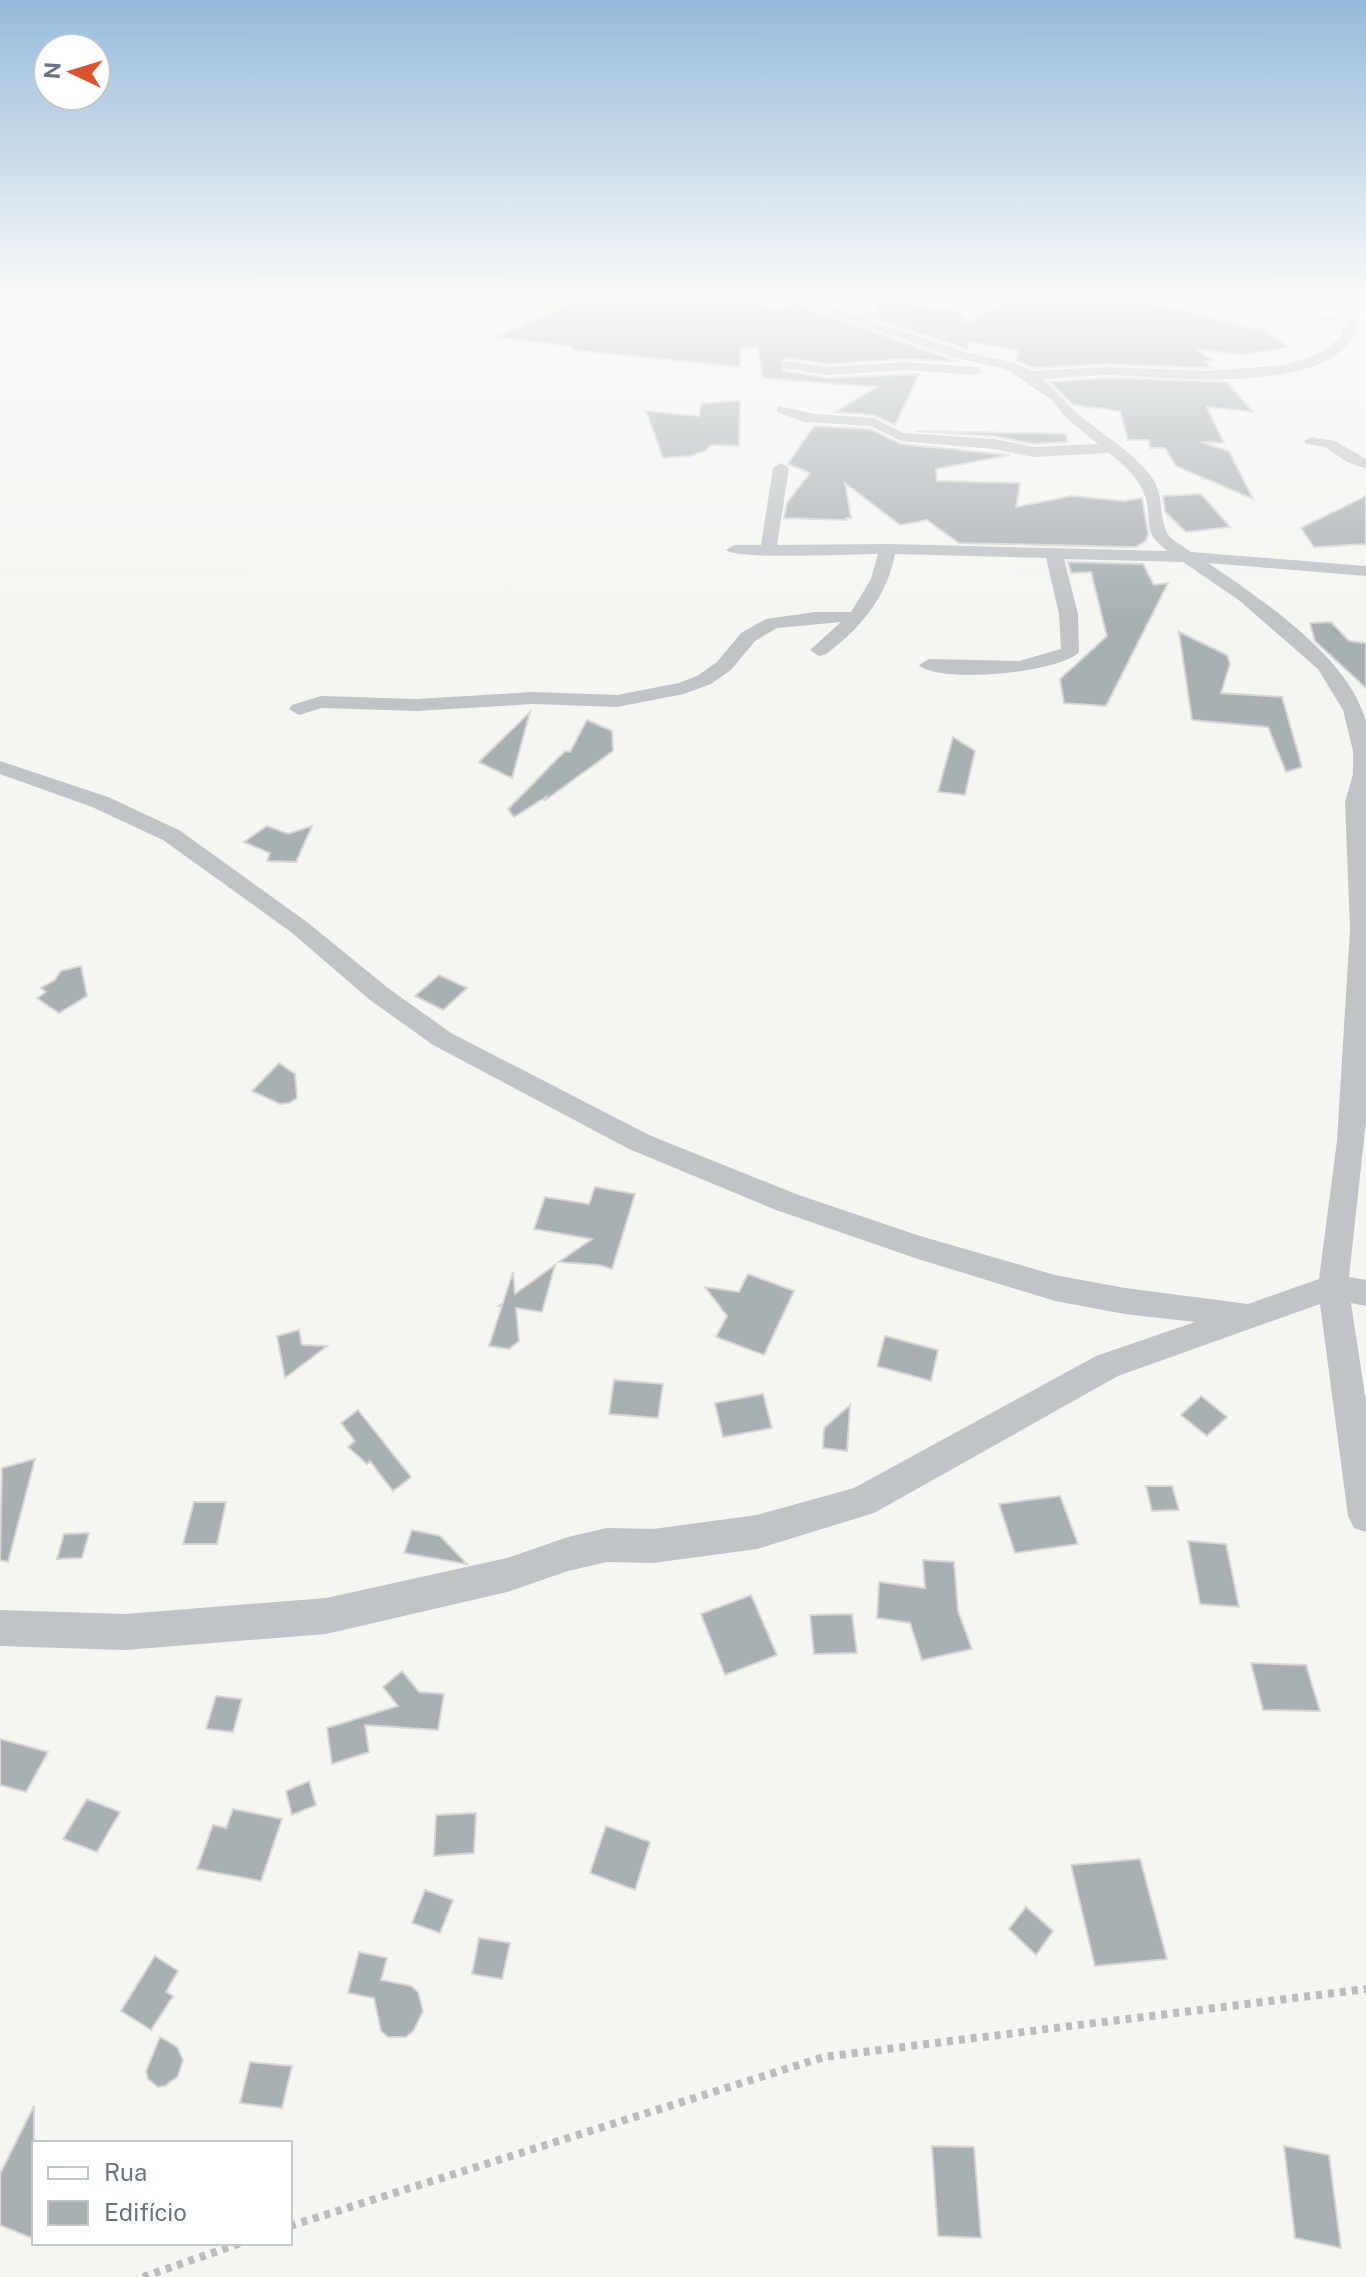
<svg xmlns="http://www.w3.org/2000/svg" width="1366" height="2277" font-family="'Public Sans',sans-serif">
  <rect width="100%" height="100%" fill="#f5f5f2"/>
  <g fill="#a8b0b4" stroke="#d6d6d4" stroke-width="2">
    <path d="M583,298H708L735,305L755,302L765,308L775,309L793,303L959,362L904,359L827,364L789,358L782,360L784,371L827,378L919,374L895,425L874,415L835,412L877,387L763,378L758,347L740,348V367L574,350L570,346L497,337Z"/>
    <path d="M1006,298H1124L1193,312L1246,328L1259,327L1288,347L1243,355L1195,349L1213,360L1205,362L1212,368L1108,364L1033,368L1016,360L1018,350L970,342L966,349L856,312H874L883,301L959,311L967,322L996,308L998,303H1005Z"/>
    <path d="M1110,378L1227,382L1253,412L1207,407L1224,443L1201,442L1229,451L1253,499L1176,466L1165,448H1150L1149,440H1128L1120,411L1073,405L1050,382Z"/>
    <path d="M740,401L739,446L711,445L705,451L690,456L663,458L646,411L699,416L701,403Z"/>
    <path d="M814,426L870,429L901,444L1010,455L936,469L937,481L1020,483L1016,507L1071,496L1124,501L1142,498L1148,534L1146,540L1136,547L959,543L927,520L900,525L845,483L851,518H846V520L784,518L787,503L810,473L788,464Z"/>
    <path d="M915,431L1066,434L1067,442L1034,444L994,436Z"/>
    <path d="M1201,494L1230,527L1186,532L1165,512L1163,496Z"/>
    <path d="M1366,496V544L1314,547L1301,528Z"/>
    <path d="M1068,562L1143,564L1154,585L1168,583L1106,706L1064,703L1060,679L1107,636L1091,572L1071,573Z"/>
    <path d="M1331,622L1349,641L1366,643V688L1315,641L1310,623Z"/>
    <path d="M1179,632L1227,655L1230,664L1221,693L1282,697L1302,767L1286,772L1268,727L1192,720Z"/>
    <path d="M530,712L512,778L479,762Z"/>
    <path d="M587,720L612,731L613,751L544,801L546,797L514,817L508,809L565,751L570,752Z"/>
    <path d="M953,737L975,751L965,795L938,792Z"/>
    <path d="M267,826L288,834L312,826L296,862L267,861L270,853L244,842Z"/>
    <path d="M81,966L87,996L59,1013L37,998L46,992L41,988L55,980L61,971Z"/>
    <path d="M439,975L467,988L443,1010L415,996Z"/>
    <path d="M279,1063L295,1074L297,1098L289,1103L280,1104L252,1091Z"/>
    <path d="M595,1187L635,1194L612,1269L599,1265L559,1262L592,1239L534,1229L545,1197L589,1204Z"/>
    <path d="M555,1265L542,1312L516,1308L519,1341L509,1349L489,1346L502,1306H499L503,1303L513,1272L515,1294Z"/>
    <path d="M748,1274L794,1291L764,1355L716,1337L727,1316L705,1287L739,1292Z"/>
    <path d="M299,1330L302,1345L327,1346L285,1378L277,1336Z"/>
    <path d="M885,1336L938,1350L931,1381L877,1366Z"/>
    <path d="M614,1380L663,1384L658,1418L609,1414Z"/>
    <path d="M763,1394L772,1428L723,1437L715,1403Z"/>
    <path d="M1201,1396L1227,1417L1207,1436L1181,1415Z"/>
    <path d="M850,1405L847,1451L823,1448L824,1428Z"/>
    <path d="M358,1410L411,1477L393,1491L370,1461L367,1464L348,1447L355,1441L341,1423Z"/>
    <path d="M35,1459L8,1562L0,1560L2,1468Z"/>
    <path d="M1146,1486H1172L1179,1510L1152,1511Z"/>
    <path d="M1060,1496L1078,1544L1015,1553L999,1504Z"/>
    <path d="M194,1502H226L217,1544H183Z"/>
    <path d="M412,1530L440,1536L467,1564L404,1553Z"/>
    <path d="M89,1533L82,1558L57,1559L64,1534Z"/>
    <path d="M1188,1541L1226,1544L1239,1607L1200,1604Z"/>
    <path d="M923,1560L954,1562L958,1611L972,1649L922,1660L910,1623L877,1618L879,1582L925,1588Z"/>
    <path d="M751,1595L777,1655L725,1675L701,1614Z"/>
    <path d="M852,1614L857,1653L814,1654L810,1615Z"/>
    <path d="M1251,1663L1306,1665L1320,1711L1263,1710Z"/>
    <path d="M402,1671L419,1692L444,1694L438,1730L365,1725L369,1752L332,1764L327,1728L398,1706L383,1687Z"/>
    <path d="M216,1696L242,1699L233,1732L206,1729Z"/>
    <path d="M0,1739L48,1752L26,1792L0,1785Z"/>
    <path d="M309,1781L316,1805L292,1815L286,1791Z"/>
    <path d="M87,1799L120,1812L97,1852L63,1839Z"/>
    <path d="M233,1809L282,1819L261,1881L197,1869L213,1825L226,1828Z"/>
    <path d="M476,1813L474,1853L434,1856L436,1815Z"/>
    <path d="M606,1826L650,1842L635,1890L590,1873Z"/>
    <path d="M1140,1859L1167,1959L1095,1966L1071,1865Z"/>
    <path d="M425,1890L453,1900L440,1933L412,1923Z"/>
    <path d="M1026,1907L1053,1931L1036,1955L1009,1929Z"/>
    <path d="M479,1938L510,1943L502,1979L472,1974Z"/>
    <path d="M359,1952L387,1958L381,1980L411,1986L418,1992L423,2011L414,2030L406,2037H388L381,2031L374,1998L348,1993Z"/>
    <path d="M155,1956L178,1971L166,1992L173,1996L151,2030L121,2011Z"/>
    <path d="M160,2037L177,2047L183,2060L178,2076L165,2086L158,2087L148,2079L146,2071Z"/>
    <path d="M250,2062L292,2066L282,2108L240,2103Z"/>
    <path d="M34,2106V2239L0,2225V2174Z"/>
    <path d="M932,2146L974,2147L981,2238L938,2236Z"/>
    <path d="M1284,2146L1329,2155L1341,2248L1295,2238Z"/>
  </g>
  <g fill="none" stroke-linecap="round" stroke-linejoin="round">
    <g stroke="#b3b8bb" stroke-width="2">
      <path id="secondary" d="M1200,298C1256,298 1311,307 1366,311V321L1290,316L1209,303Z"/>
    </g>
    <g stroke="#babcbe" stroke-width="8" stroke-dasharray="6 6" stroke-linecap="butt">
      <path d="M290,2226L824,2057L1366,1989"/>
      <path d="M143,2277L241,2243"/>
    </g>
    <g fill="#c0c4c7" fill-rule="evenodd">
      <path d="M787,298H806L965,352L1015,363L1032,371L1108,367L1208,371L1286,365L1316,355L1339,339L1351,312L1361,315C1358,324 1355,336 1349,343C1306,394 1171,377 1110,375C1088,375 1065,378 1042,379C1056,390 1066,403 1078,414C1103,435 1134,452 1153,479C1165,497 1158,525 1171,538C1176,543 1185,547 1191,552L1366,566V576L1208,563C1261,599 1350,658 1366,722V1121L1349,1277L1366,1280V1306L1351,1303L1366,1402V1532L1354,1528L1348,1516L1320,1304L1118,1376L874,1513L757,1549L653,1563L607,1562L568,1571L507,1592L326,1634L125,1650L0,1646V1610L125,1614L326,1598L507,1558L568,1537L607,1528L653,1529L757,1515L854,1488L1096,1356L1195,1322L1125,1314L1055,1301L918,1259L776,1210L629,1149L433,1045L370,1000L291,932L163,840L92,807L0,774V761L108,797L179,830L307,922L388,988L451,1033L649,1135L796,1194L920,1236L1055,1275L1125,1288L1248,1304L1319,1279L1337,1141L1350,929L1345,802L1353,774V751L1343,710L1318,669L1240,601L1183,562L1064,559L1078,614L1079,652C1060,673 938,684 919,665L929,659L1019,661L1061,649L1059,614L1046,558L895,554C887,597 860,629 826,654L819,656L810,650L841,622L777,628L755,641L731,670L711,684L684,694L617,707L533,704L416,711L322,708L299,715L289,709L292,705L321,696L416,699L533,692L617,695L679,683L697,676L717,662L741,633L766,619L815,612H851L871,579L878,554C855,554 737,560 726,550L734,545H761L773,468L781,463L789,468L777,545L888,544L1168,551C1141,533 1153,521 1145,496C1139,478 1123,464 1109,453L1034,457L994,449L901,441L871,426L804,422L777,412V406L816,414L874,418L903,433L994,439L1034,447L1098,444L1065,417L1052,400L1006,369L956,358Z"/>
      <path d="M789,361L827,367L904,362L976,367L983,371L976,375L904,370L827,375L784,368V362Z"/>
      <path d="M1311,437L1335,441L1366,459V469L1347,462L1325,447L1306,444L1304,441Z"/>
    </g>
    <use href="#secondary" fill="#fff" fill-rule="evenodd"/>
  </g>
  <linearGradient id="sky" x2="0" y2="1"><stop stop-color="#95badb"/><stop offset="0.48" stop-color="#fafaf9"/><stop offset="1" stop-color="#fafaf9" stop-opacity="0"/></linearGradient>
  <rect width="1366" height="617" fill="url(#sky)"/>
  <rect x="32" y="2141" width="260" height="104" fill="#ffffff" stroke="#c1c8cd" stroke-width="2"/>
  <rect x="48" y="2167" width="40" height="12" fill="#ffffff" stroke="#c1c8cd" stroke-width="2"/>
  <text x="104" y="2181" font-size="24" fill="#657581">Rua</text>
  <rect x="48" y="2201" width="40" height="24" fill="#a8b0b4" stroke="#c1c8cd" stroke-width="2"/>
  <text x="104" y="2221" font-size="24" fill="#657581">Edifício</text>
  <g transform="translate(72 72) rotate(274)"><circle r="38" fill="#ffffff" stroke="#c1c8cd" stroke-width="2"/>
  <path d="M0-6L14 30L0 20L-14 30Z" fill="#db532c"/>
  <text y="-12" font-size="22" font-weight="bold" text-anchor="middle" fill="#657581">N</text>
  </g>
</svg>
